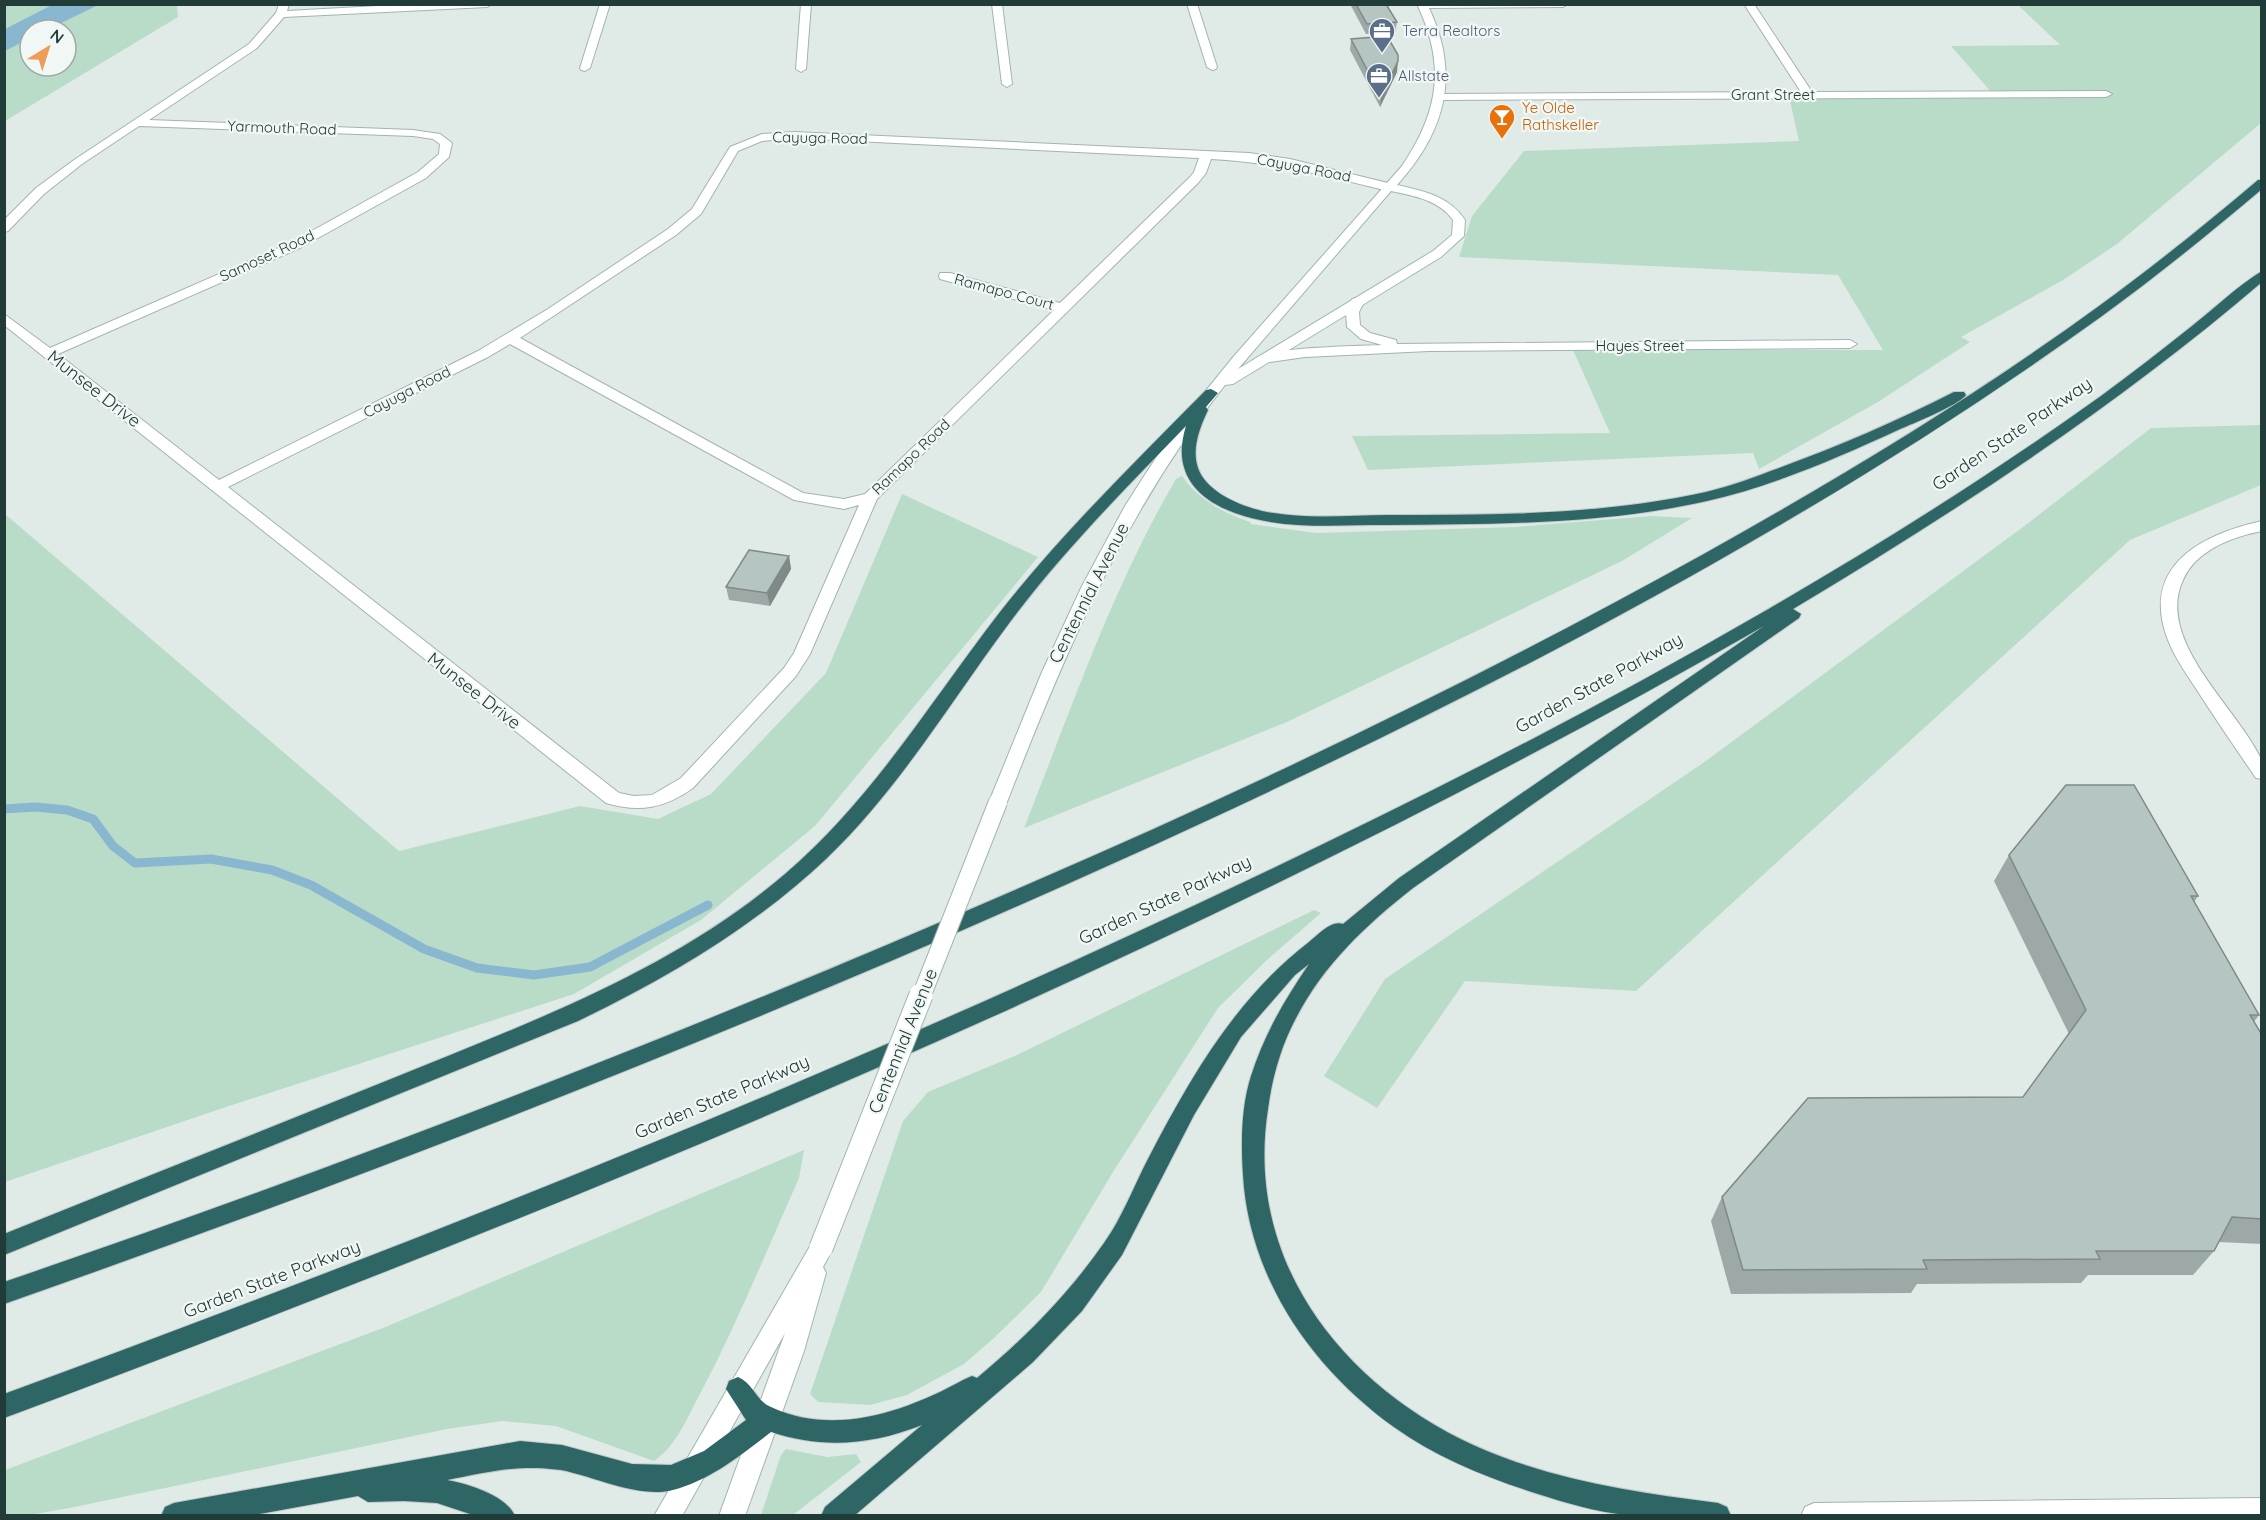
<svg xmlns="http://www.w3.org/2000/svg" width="2266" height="1520" font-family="Quicksand,sans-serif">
  <rect width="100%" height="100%" fill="#e0ebe8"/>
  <g fill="#b9dcc9" fill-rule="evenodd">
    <path d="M4,5H177L178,17L5,121ZM30,30H66V66H30Z"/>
    <path d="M2018,5H2261V123L2117,244L2063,280L1961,337L1970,342L1878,402L1759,469L1753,453L1368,470L1352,436L1610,433L1573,350H1883L1838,275L1459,257L1472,216L1524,151L1799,141L1789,96L1992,93L1951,46L2060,45Z"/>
    <path d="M2260,425L2261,485L2130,540L1636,991L1465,981L1377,1108L1324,1076L1385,979L1703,763L2027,524L2151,428Z"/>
    <path d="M1182,476C1200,501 1222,512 1250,522L1251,524L1316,533L1515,527L1651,516L1692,518L1622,561L1287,722L1024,828C1071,710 1112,588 1176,479Z"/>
    <path d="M902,494L1038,557L815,826L701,920L574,994L226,1107L5,1182V514L399,851L580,806L658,819L711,794L826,673Z"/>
    <path d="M1314,910L1321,913L1268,959L1218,1008L1113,1172L1041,1292L994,1338L964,1364L907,1395L870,1405L818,1402L810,1394L903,1121L928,1092L1019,1054Z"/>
    <path d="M804,1150L799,1178C767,1250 737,1324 700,1394C687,1418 677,1445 654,1461L556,1426L502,1421L447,1429L70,1508L29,1515H5V1470L383,1328Z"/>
    <path d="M786,1449L827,1457L856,1454L861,1462L793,1515H761L781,1455Z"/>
  </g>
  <path fill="#89b7cf" d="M52,5H98L47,30H30V38L5,51V29Z"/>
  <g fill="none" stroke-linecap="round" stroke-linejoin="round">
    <path stroke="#89b7cf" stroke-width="9" d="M4,809L35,807L67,810L93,819L113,846L135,863L211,859L272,870L311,885L424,949L477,968L534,975L590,967L708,905"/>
    <g stroke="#a3b3b0" stroke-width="2">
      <g id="street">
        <path d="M279,4H289L287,11L414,4H492L487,7L284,17L257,48L149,120L413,130L440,134L452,143L449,157L426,178L300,248L58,354L219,480L478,351L548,309L668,229L692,209L730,147L762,134L794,132L1249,153L1290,159L1392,184L1394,187L1388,191C1329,176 1272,162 1211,159L1206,173L1198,183L877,499L810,654L796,676L693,788C665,808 640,813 606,803L4,325V314L50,348L292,242L418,172L439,154L440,144L433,139L413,136L139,126L82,164L44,194L8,231L4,232V220L36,188L74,160L249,44L276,13ZM794,138L1199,158L1194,172L1190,177L1060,303L950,273H940L939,276L940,279L1054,310L865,494L844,499L803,493L520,338L676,235L701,214L738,151L762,141ZM510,344L794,500L844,509L859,505L794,653L784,668L681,778L652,795L634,796L619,793L228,487L488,357Z"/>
        <path d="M600,4H610L590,68L585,71L581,70L580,68Z"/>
        <path d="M801,4H811L806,69L801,72L796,69Z"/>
        <path d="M992,4H1002L1012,84L1007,87L1002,84Z"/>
        <path d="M1187,4H1197L1217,67L1216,69L1212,70L1207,67Z"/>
        <path d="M1568,4L1563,7L1423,8L1418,5Z"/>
        <path d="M1744,4H1754L1812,92L2106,91L2112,94L2106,97L1440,100L1434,97L1440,94L1801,92Z"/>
        <path d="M1357,298L1364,302L1359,312L1360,325L1370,333L1396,340L1397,344L1850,340L1857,344L1850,348L1429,351L1305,357L1262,363L1255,359C1267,347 1360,346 1382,345L1361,339L1347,327L1346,312L1352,299Z"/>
        <path d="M2262,521V531C2232,537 2196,550 2183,580C2155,640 2236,707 2260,757C2263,763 2262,773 2262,779L2256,778C2238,752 2221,727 2204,701C2190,678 2171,655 2164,628C2146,561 2208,533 2262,521Z"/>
        <path d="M2262,1498V1516H1801L1805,1507L1814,1503Z"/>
      </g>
    </g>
    <g stroke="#9fb6b2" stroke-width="2">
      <g id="secondary">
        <path d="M1417,4H1427C1461,72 1447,130 1397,185C1424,191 1449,196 1465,220L1464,236L1441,257L1233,384L1225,385C1126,510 1064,654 1007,802L1005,807L998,809L991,807L989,802L1042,672L1081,588L1125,506L1150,467L1183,419L1234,356L1402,166C1439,111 1446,65 1417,4ZM1391,191C1414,196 1439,200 1453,220L1452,235L1433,251L1238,369Z"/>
        <path d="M821,1238L829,1241L833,1248L823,1267L826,1273L804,1351L745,1516H719L785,1333L682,1516H654L813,1241Z"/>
      </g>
    </g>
    <g stroke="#c1c8c8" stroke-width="2">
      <g id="highway">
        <path d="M2258,180H2262V189C2210,233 2157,276 2102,316C1797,536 1457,708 1114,863C751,1027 380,1172 4,1304V1282C352,1163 694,1030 1031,883C1260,784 1484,676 1702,555C1838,479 1973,398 2099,306C2154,266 2206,224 2258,180Z"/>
        <path d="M2262,271V282C2117,406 1957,511 1793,609L1801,614L1799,618L1413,888C1366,925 1324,964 1296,1018C1281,1046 1272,1078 1268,1109C1246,1249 1327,1366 1447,1432C1530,1477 1626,1491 1718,1503L1727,1507L1731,1516C1697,1516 1660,1519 1626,1515C1597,1512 1566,1503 1538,1494C1488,1478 1437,1458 1394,1427C1312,1368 1249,1278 1243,1175C1241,1143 1241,1107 1251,1076C1265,1033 1284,1001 1309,964L1295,975L1241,1037L1194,1115L1122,1255L1082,1311L1033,1362L854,1516H821L825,1507L922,1425C871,1445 823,1449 771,1432C741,1455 710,1480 673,1490C640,1499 593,1476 561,1470C519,1464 488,1472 447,1480C468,1484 506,1495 515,1516H476L437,1503L404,1501L368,1502L358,1496L249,1516H161L165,1507L174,1503L520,1441L562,1445L632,1464L671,1465L704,1451L746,1420L726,1389L729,1381L738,1377C753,1383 756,1401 771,1407C834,1437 907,1411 963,1380L972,1376L977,1378C1026,1337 1067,1296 1104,1243C1122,1218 1134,1186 1148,1159C1190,1078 1236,998 1309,942C1318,935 1331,920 1343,924L1399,878L1764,626C1205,947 607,1192 4,1418V1394C383,1255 757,1107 1124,938C1339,839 1553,734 1758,615C1876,547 1991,475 2101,396C2132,373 2162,350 2192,326C2215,308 2237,286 2262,271Z"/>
        <path d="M1211,389L1218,393L1206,407L1208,410C1198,431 1188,458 1204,479C1217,496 1242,506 1262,511C1304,520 1347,515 1389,515C1495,515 1602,515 1706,492C1731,486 1755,477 1779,468C1839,446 1897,421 1954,392H1964L1966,395C1957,406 1914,423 1898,430C1837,458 1773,486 1707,501C1601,525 1492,524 1383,525C1334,525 1282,530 1235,513C1194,498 1172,470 1186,426C1125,489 1063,551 1010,622C951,701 899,789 827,858C754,927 669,977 578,1021L4,1255V1234C133,1182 262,1131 391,1079C528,1023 670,972 785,874C872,800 931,701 1000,612C1063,532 1135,462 1206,390Z"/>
      </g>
    </g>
    <use href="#street" fill="#fff" fill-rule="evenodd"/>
    <use href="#secondary" fill="#fff" fill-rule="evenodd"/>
    <use href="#highway" fill="#2e6665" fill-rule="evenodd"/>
    <g stroke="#9fb6b2" stroke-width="20" stroke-linecap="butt">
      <path id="secondary-bridge-far1" d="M921,997L998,802"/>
    </g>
    <g stroke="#9fb6b2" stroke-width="25" stroke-linecap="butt">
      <path id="secondary-bridge" d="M821,1248L921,995"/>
    </g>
    <use href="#secondary-bridge-far1" stroke="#fff" stroke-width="18"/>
    <use href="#secondary-bridge" stroke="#fff" stroke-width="23"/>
  </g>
  <g fill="#9ca9a7">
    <path d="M1350,4H1386L1397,22L1395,33L1366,34Z"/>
    <path d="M1351,39L1397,72L1380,107L1350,50Z"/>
    <path d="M789,556L791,569L770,606L729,600L726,587Z"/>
    <path d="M2009,855L2198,896L2194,902L2259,1015L2254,1022L2262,1035V1244L2219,1242L2214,1251L2193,1275H2088L2081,1283L1917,1284L1911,1293L1731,1294L1711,1221L1722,1197L2023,1097L2069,1034L1994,881Z"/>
  </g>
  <g fill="#7f8a88">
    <path d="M1398,61L1397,72L1380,107L1381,96Z"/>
    <path d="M789,556L791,569L770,606L767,593Z"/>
  </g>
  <g fill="#b5c5c2" stroke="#7f8a88" stroke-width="1.5">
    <path d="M1356,4H1386L1397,22L1367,24Z"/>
    <path d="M1387,36L1398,55V61L1381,96L1351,39Z"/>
    <path d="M749,550L789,556L767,593L726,587Z"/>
    <path d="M2066,785H2134L2198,896H2191L2259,1015H2250L2262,1035V1219L2232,1217L2214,1251H2096L2100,1259L1923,1260L1927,1269L1743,1270L1722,1197L1808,1098L2023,1097L2086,1010L2009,855Z"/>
  </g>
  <defs>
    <g id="office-pin" transform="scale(1.35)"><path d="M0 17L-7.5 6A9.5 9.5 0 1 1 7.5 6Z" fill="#5c6f8a" stroke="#f0f7f5"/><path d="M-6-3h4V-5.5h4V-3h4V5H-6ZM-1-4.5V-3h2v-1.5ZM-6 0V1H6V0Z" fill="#fff"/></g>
    <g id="bar-pin" transform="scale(1.35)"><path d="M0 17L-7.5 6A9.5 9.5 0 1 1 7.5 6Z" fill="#e8710a" stroke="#f0f7f5"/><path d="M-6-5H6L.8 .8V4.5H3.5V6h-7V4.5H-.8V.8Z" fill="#fff"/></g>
  </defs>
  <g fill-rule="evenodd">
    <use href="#office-pin" x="1382" y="31"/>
    <use href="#office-pin" x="1379" y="76"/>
    <use href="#bar-pin" x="1502" y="117"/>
  </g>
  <g text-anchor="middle" stroke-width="4.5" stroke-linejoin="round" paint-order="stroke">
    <g font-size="15" fill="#4e5e75" stroke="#f0f7f5" text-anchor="start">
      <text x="1402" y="36">Terra Realtors</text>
      <text x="1398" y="81">Allstate</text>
    </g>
    <g font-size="15" fill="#213b39" stroke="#f0f7f5">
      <text x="1773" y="100">Grant Street</text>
      <text transform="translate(282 128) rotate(2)" y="5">Yarmouth Road</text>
      <text transform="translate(820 138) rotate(1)" y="5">Cayuga Road</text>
      <text transform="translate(1304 168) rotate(11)" y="5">Cayuga Road</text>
      <text transform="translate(267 256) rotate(-25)" y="5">Samoset Road</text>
      <text transform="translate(1004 292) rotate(15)" y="5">Ramapo Court</text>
      <text x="1640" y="351">Hayes Street</text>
      <text transform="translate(407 392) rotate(-27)" y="5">Cayuga Road</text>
      <text transform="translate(911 457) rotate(-44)" y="5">Ramapo Road</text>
    </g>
    <g font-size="15" fill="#c56008" stroke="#f0f7f5" text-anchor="start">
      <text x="1522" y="113">Ye Olde<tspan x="1522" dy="17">Rathskeller</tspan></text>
    </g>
    <g font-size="18" fill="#213b39" stroke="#f0f7f5">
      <text transform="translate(94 389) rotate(38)" y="6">Munsee Drive</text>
      <text transform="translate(2012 434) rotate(-34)" y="6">Garden State Parkway</text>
      <text transform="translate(1089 593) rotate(-63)" y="6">Centennial Avenue</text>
      <text transform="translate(1599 683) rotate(-29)" y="6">Garden State Parkway</text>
      <text transform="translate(474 691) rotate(38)" y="6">Munsee Drive</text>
      <text transform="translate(1165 900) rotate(-25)" y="6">Garden State Parkway</text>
      <text transform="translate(903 1041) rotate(-68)" y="6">Centennial Avenue</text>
      <text transform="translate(722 1097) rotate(-23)" y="6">Garden State Parkway</text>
      <text transform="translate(272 1279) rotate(-21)" y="6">Garden State Parkway</text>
    </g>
  </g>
  <rect width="2266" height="1520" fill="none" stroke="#213b39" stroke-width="12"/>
  <g transform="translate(48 48) rotate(38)"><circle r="28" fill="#f0f7f5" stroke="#9dacaa" stroke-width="1.5"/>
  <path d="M0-4.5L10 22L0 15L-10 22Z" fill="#ef9b5a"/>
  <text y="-9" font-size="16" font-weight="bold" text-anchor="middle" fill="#213b39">N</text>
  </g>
</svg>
